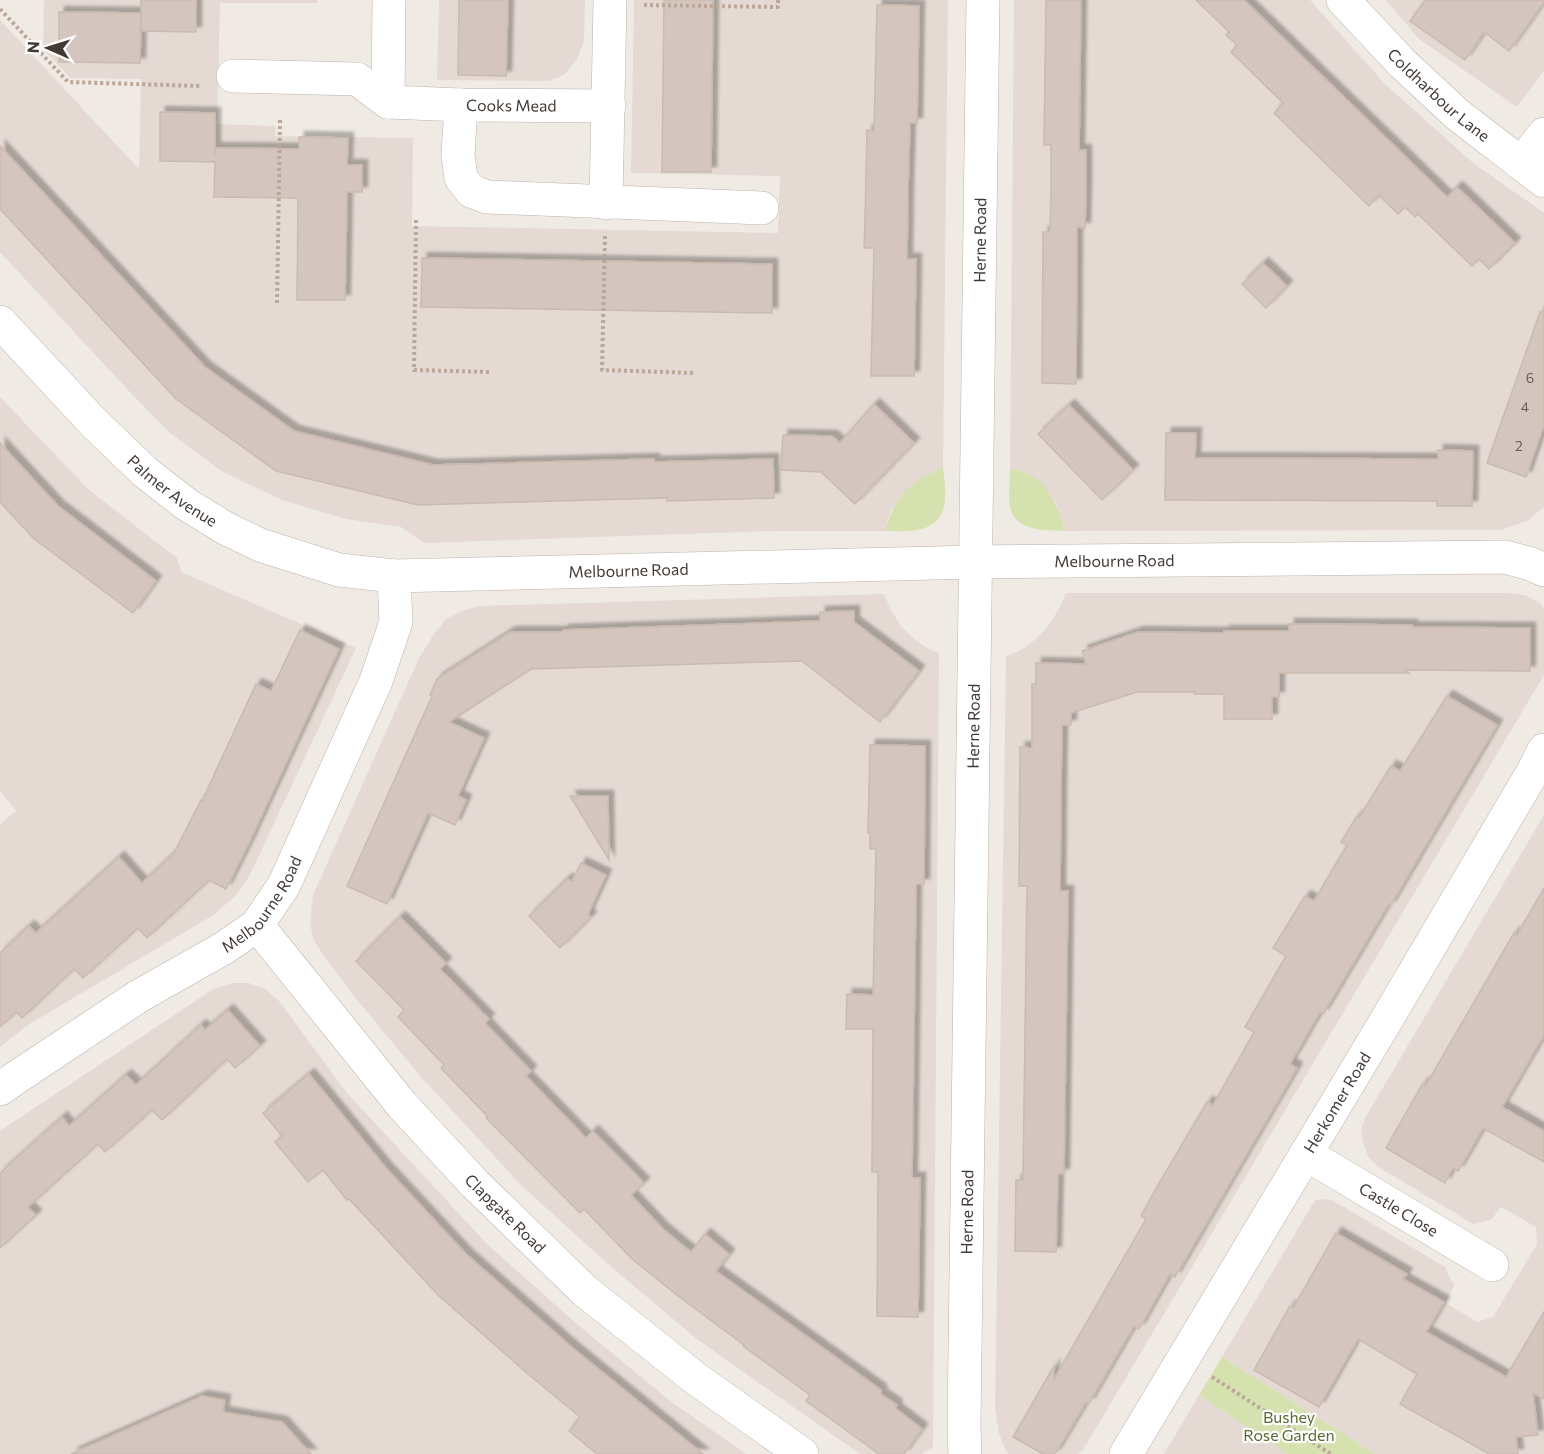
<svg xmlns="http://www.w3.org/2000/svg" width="1544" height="1454" font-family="Commissioner,sans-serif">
  <defs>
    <filter id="shadow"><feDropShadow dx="5.5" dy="-5.5" stdDeviation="1.5" flood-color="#0004"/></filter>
  </defs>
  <rect width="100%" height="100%" fill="#f0eae4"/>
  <g fill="#e4dad3">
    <path d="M44,0H317V3H220L217,124L275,126V136L413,138L412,226L778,233L780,176L631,173L634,0H948L943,467L930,473L891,510L884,531H774L424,543L401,527L346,519L282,500L223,472L170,433L127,389L0,252V20L139,169L141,79L70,78L43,49Z"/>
    <path d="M439,0H585L584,41L576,61L564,75L549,81L437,80Z"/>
    <path d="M1014,0H1310L1385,84L1472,162L1544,213V507L1527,521L1501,530L1066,531L1056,503L1029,474L1010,469Z"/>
    <path d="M1386,0H1544V71L1517,107L1419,39Z"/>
    <path d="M0,397L89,490L177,558L181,572L356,648L249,877L235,896L215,914L28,1025L0,1047V824L16,811L0,791Z"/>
    <path d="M1066,593H1505L1525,595L1539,602L1544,609V675L1083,1450L1078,1454H1009L1005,1449L999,1434L995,1409L1006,656L1021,650L1036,639L1048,626L1059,609Z"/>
    <path d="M884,594L891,610L901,626L914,639L927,648L939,653L933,1447L921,1454H860L698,1340L609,1265L522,1186L422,1078L358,1001L323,955L313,939L310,922L313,895L419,658L434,634L446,619L462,611L480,606Z"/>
    <path d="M1544,815V1454H1375L1222,1357L1312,1205L1316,1200L1327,1199L1332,1200L1445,1267L1454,1285L1446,1303L1477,1322L1493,1317L1537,1244L1536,1227L1501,1207L1491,1220L1473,1224L1377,1166L1368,1156L1363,1142L1361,1131L1365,1118Z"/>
    <path d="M232,983H249L265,989L279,1001L347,1093L487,1244L578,1325L669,1400L746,1454H0V1131L212,990Z"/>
    <path d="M1199,1395L1288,1454H1164Z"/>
  </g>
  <g fill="#d6e1b0">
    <path d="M943,467C944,479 947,494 944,506C938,535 906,531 884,531C898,493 907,484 943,467Z"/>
    <path d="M1010,469C1016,470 1023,472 1029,474C1051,486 1058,509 1066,531C1046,530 1015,532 1010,507C1008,495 1010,481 1010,469Z"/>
    <path d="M1222,1357L1375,1454H1288L1199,1395Z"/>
  </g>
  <g fill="#d4c6be" stroke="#cbbaaf" stroke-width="1.5" filter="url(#shadow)">
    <path d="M141,0H196V32L141,31Z"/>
    <path d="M459,0H508L506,76L458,75Z"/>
    <path d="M664,0H713L711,172H662Z"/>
    <path d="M1046,0H1081L1079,150H1086V189L1085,228L1077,227L1076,384L1042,383L1043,232H1050L1051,188V145H1044Z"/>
    <path d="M1196,0H1244L1447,197L1457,187L1515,243L1489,269L1479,259L1472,266L1418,214L1415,217L1405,207L1398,214L1379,195L1369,206L1274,113L1283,103L1231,52L1237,45L1226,35L1229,32Z"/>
    <path d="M1425,0H1544V2L1509,51L1484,32L1465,60L1410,21Z"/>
    <path d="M877,5L919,6L917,123H910L908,190L907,259H916L914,376H871L874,248H864L865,219L867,130L874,131Z"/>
    <path d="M59,12L141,13L140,63L59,62Z"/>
    <path d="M160,112L215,113V155V148L299,149V137L348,138L347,165H362V192H347L345,300H297L298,198L214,197L215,162L160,161Z"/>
    <path d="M0,146L205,367L294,431L433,465L654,459V462L773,459L774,498L667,501V498L628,499L418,505L276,471L176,399L0,209Z"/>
    <path d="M422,258L772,264V313L421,307Z"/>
    <path d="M1263,263L1287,286L1266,308L1242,284Z"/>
    <path d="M1540,312H1544V425L1526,477L1487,463Z"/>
    <path d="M874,404L914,443L855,504L821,472L781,470L783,435L832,436L840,443Z"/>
    <path d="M1069,405L1133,470L1102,500L1038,434Z"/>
    <path d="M1166,433H1196L1195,458L1438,459V450L1473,451L1472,506H1437V501L1165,500Z"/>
    <path d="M0,443L58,506L156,581L133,613L33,538L0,502Z"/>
    <path d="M854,611V622L919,671L880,722L802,661L531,669L449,722L484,738L458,796L466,800L455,825L428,813L387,904L347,886L432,696L430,695L437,679L510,632H563V630L820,621V612Z"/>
    <path d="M1289,624L1412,625V627L1530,628V671L1405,670L1409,673H1279V697H1272V719H1224V694H1194V692H1137L1071,713V725H1062L1061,783L1060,891H1068L1064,1174H1058L1056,1252L1015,1251L1016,1180H1023L1027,886H1019L1020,747L1032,748V684H1036V663L1086,664L1082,651L1138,632L1224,633V631H1289Z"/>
    <path d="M300,630L339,649L249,843L226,889L209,880L147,938L138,928L83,978L74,969L22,1018L16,1012L0,1027V953L29,926L36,933L119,857L142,883L174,853L201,800L202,801L256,684L271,691Z"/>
    <path d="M1447,696L1497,725L1390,906L1388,905L1323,1014L1320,1012L1290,1064L1297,1068L1175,1277L1170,1274L1139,1329L1134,1326L1089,1403L1086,1402L1055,1454H1043L1013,1437L1054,1366V1379L1146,1219L1141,1216L1158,1185L1207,1102L1213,1105L1254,1032L1245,1027L1286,956L1273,948L1305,896L1314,901L1347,845L1341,842L1357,816L1359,818L1391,766L1400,771Z"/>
    <path d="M870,745L925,746L924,884H916L915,961L912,1178H920L918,1317L877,1316L878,1172H872L873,1029H846L847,994L873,995L876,849H870V833H868Z"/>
    <path d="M570,796H608L609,860Z"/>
    <path d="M581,863L606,875L588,914L591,917L560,948L529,916L567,879L572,881Z"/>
    <path d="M1544,888V1035L1502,1107L1544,1131V1162L1483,1128L1458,1171L1453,1168L1445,1183L1386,1148L1423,1083L1426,1085L1514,933L1517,935Z"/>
    <path d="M400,917L446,963L440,969L489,1019L485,1023L531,1071L526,1076L586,1138L593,1131L644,1183L631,1195L663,1229L691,1252L705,1234L729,1254L716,1271L881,1390V1394L897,1405L895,1408L922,1429L904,1454H879L806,1401L810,1395L743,1346L744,1345L678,1296L632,1259L584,1209L580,1213L486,1118L488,1117L441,1068L444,1065L398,1017L404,1010L356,961Z"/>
    <path d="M228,1010L260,1046L235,1068L227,1059L162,1120L152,1110L105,1152L98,1144L28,1207L36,1215L0,1248V1173L62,1117L69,1126L126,1075L136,1085L201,1025L205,1030Z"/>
    <path d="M309,1074L386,1168L466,1254L574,1349L703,1454H597L569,1431L580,1417L528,1374L438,1295L349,1199L347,1200L323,1170L308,1182L275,1142L282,1136L263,1113Z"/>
    <path d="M1336,1233L1407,1274L1403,1279L1444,1302L1426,1332L1506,1377L1544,1312V1399L1533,1393L1538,1435L1516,1437L1518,1454H1489L1400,1404L1417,1374L1358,1339L1319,1407L1254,1370L1290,1306L1293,1308Z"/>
    <path d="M202,1396L225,1400L223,1412L282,1422L311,1454H71Z"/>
  </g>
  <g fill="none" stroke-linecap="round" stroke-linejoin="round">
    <g stroke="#bdb3ab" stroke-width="34">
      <g id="minor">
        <path id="s1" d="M1343,0L1402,63L1458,115L1544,181"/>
        <path id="s2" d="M233,76L357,79L388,102L461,105L609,106"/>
        <path d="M388,102L389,0"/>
        <path d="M461,105L458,155L461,178L471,191L487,197L762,208"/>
        <path d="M1521,164L1544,134"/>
        <path d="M606,203L610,0"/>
        <path id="s3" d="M0,322L93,422L145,472L186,504L225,528L260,545L339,570L394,576"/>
        <path id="s4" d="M257,925L402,1105L475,1184L585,1291L695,1378L802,1454"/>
        <path id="s5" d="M0,1089L17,1077L139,996L224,948L257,925L284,885L376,681L396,622L394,576L975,562L1505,557L1531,564L1544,570"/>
        <path id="s6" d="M1306,1154L1492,1265"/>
        <path id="s7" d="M965,1454L964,1426L983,0"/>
        <path id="s8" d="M1126,1454L1387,1019L1534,770L1544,750"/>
      </g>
    </g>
    <g stroke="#bba89a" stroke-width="4" stroke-dasharray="3 3" stroke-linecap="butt">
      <path d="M644,5L778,7V0"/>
      <path d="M0,9L68,82L201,86"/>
      <path d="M416,220L414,370L489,372"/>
      <path d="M605,236L602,370L695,373"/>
      <path d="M277,303L280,120"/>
      <path d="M1212,1377L1331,1454"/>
    </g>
    <use href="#minor" stroke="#fff" stroke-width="33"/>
  </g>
  <g text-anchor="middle" stroke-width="4.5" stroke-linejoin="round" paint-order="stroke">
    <g font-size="14" fill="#665d57">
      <text x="1530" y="383">6</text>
      <text x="1525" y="412">4</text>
      <text x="1519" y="451">2</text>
    </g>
    <g font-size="16" fill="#423a35" stroke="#fff">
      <text dy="6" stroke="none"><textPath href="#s1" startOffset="135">Coldharbour Lane</textPath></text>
      <text dy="6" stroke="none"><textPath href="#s2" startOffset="286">Cooks Mead</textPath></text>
      <text dy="6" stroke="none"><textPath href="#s7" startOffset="1214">Herne Road</textPath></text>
      <text dy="6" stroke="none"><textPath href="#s3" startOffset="242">Palmer Avenue</textPath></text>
      <text dy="6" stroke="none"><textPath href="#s5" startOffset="1406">Melbourne Road</textPath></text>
      <text dy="6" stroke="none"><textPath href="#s5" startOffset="920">Melbourne Road</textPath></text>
      <text dy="6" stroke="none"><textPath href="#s7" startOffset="728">Herne Road</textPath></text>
      <text dy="6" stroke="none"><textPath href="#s5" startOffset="324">Melbourne Road</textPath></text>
      <text dy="6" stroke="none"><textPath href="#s8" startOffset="410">Herkomer Road</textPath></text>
      <text dy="6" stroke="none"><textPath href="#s6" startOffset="108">Castle Close</textPath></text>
      <text dy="6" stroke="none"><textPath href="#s7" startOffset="242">Herne Road</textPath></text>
      <text dy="6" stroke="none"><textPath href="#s4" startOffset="381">Clapgate Road</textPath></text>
    </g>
    <g font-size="16" fill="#546d2e" stroke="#fff">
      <text x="1289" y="1423">Bushey<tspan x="1289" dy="18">Rose Garden</tspan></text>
    </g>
  </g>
  <g transform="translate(48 48) rotate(273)" stroke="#ffffff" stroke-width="4.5" paint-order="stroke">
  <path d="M0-4.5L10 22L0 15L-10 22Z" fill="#423a35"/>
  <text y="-9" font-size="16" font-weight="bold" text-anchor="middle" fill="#423a35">N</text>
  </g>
</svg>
